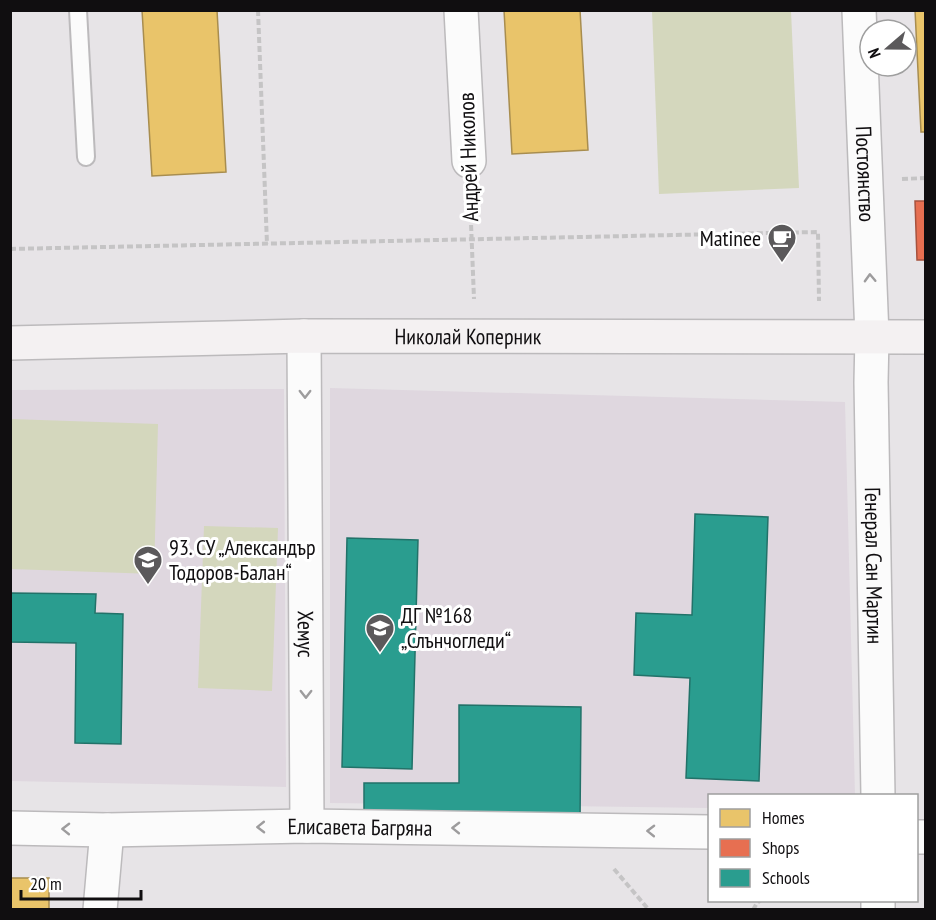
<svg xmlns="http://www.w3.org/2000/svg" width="936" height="920" font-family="'PT Sans Narrow',sans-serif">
  <rect width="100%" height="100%" fill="#e7e4e7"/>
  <g fill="#dfd7df">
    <path d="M330,388L845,402L855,795L710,796L709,808L330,803Z"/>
    <path d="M284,389L286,787L11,781V390Z"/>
  </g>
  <g fill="#d4d7bd">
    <path d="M652,11H791L799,188L659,194Z"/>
    <path d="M11,419L158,424L154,574L11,569Z"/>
    <path d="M204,526L278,528L272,691L198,688Z"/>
  </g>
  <g fill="#e9c46a" stroke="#a88d4f" stroke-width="1.5">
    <path d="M142,10H217L226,172L152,176Z"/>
    <path d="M504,10H580L588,150L512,154Z"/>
    <path d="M915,10H926V132H921Z"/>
    <rect x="10" y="878" width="39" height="32"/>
  </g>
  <path fill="#e76f51" stroke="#a6523e" stroke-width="1.5" d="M915,201H926V260H917Z"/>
  <g fill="#2a9d8f" stroke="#227269" stroke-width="1.5">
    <path d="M695,514L768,517L759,781L686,778L690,678L634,675L636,613L692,615Z"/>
    <path d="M347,538L418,540L412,769L342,767Z"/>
    <path d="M10,593L96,594L95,613L123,614L121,744L75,743L76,643L10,642Z"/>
    <path d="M459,705L581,707L580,824L364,821V783H459Z"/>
  </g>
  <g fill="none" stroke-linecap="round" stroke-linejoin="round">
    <g stroke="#bcbabc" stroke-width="20">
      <path id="lane" d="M78,10L86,157"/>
    </g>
    <g stroke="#bcbabc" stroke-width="36">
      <g id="street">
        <path d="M461,10L469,161"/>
        <path id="s1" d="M859,10L872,336L871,382L878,796"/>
        <path id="s2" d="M304,336L307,826"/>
        <path id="s3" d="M10,828L107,830L307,826L710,832"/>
        <path d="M916,837H926"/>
        <path d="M100,910L107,830"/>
        <path d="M878,910V900"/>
      </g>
    </g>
    <g stroke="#bcbabc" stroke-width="36">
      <g id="secondary">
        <path id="s4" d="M10,343L304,336L926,337"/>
      </g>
    </g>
    <g stroke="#c5c4c5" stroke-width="4" stroke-dasharray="6 3" stroke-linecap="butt">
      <path d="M258,10L267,244"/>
      <path d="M902,179L926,178"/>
      <path d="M470,198L474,299"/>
      <path d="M10,249L818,232L819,301"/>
      <path d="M614,869L649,910"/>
      <path d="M753,910L757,903L761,900"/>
    </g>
    <use href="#lane" stroke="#fbfbfb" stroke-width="16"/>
    <use href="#street" stroke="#fbfbfb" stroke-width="33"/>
    <use href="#secondary" stroke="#f4f1f2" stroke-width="33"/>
  </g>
  <defs><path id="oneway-chevron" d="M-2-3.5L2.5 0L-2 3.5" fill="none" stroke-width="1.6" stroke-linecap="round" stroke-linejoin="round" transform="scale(1.5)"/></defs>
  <g stroke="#9d9c9d">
    <use href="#oneway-chevron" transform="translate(870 278) rotate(-92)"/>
    <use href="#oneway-chevron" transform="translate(305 394) rotate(90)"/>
    <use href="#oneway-chevron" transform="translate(306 694) rotate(90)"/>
    <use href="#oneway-chevron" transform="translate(261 827) rotate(179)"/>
    <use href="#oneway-chevron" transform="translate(456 828) rotate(-179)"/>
    <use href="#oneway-chevron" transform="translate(66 829) rotate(-179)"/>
    <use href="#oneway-chevron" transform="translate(651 831) rotate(-179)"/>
  </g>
  <defs>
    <g id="cafe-pin" transform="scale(1.5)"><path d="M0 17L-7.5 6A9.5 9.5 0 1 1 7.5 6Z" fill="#5b595b" stroke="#fff"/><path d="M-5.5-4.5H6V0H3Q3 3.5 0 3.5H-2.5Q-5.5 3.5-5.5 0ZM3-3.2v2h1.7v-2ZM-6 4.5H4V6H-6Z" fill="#fff"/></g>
    <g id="school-pin" transform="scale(1.5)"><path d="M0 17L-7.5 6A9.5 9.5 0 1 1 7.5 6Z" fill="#5b595b" stroke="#fff"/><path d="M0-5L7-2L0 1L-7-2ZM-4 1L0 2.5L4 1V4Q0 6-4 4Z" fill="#fff"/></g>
  </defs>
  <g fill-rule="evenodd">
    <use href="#cafe-pin" x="782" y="238"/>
    <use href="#school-pin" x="148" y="560"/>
    <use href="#school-pin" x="380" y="628"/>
  </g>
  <g text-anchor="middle" stroke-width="6" stroke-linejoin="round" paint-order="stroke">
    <g font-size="22" fill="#100e10" stroke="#fff">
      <text transform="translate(468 157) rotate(-92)" y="8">Андрей Николов</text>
      <text dy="8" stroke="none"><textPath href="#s1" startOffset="164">Постоянство</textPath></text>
      <text dy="8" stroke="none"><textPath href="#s4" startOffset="458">Николай Коперник</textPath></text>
      <text dy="8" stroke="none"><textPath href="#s1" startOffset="556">Генерал Сан Мартин</textPath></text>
      <text dy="8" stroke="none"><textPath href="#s2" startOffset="298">Хемус</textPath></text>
      <text dy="8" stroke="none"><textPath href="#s3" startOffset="350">Елисавета Багряна</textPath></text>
    </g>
    <g font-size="22" fill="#100e10" stroke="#fff" text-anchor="start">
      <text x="761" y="246" text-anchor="end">Matinee</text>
      <text x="169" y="555">93. СУ „Александър<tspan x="169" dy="25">Тодоров-Балан“</tspan></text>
      <text x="401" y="623">ДГ №168<tspan x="401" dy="25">„Слънчогледи“</tspan></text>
    </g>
  </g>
  <rect width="936" height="920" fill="none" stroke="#100e10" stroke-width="24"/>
  <rect x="708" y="794" width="210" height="108" fill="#ffffff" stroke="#9f9f9f" stroke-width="1.5"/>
  <rect x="720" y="809" width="30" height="18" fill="#e9c46a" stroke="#9f9f9f" stroke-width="1.5"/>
  <text x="762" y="824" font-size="18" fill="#100e10">Homes</text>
  <rect x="720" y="839" width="30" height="18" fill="#e76f51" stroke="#9f9f9f" stroke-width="1.5"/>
  <text x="762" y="854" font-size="18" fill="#100e10">Shops</text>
  <rect x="720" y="869" width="30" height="18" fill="#2a9d8f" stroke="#9f9f9f" stroke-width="1.5"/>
  <text x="762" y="884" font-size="18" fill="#100e10">Schools</text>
  <g transform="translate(888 48) rotate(250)"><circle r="28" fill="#ffffff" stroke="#9f9f9f" stroke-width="1.5"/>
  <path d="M0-4.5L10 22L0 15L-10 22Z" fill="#5b595b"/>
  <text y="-9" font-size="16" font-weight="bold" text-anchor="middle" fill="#100e10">N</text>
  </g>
  <path d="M21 890v9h120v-9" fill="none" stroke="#100e10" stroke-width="3"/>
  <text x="30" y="890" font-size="18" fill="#100e10" stroke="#ffffff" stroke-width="4.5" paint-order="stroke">20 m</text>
</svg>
